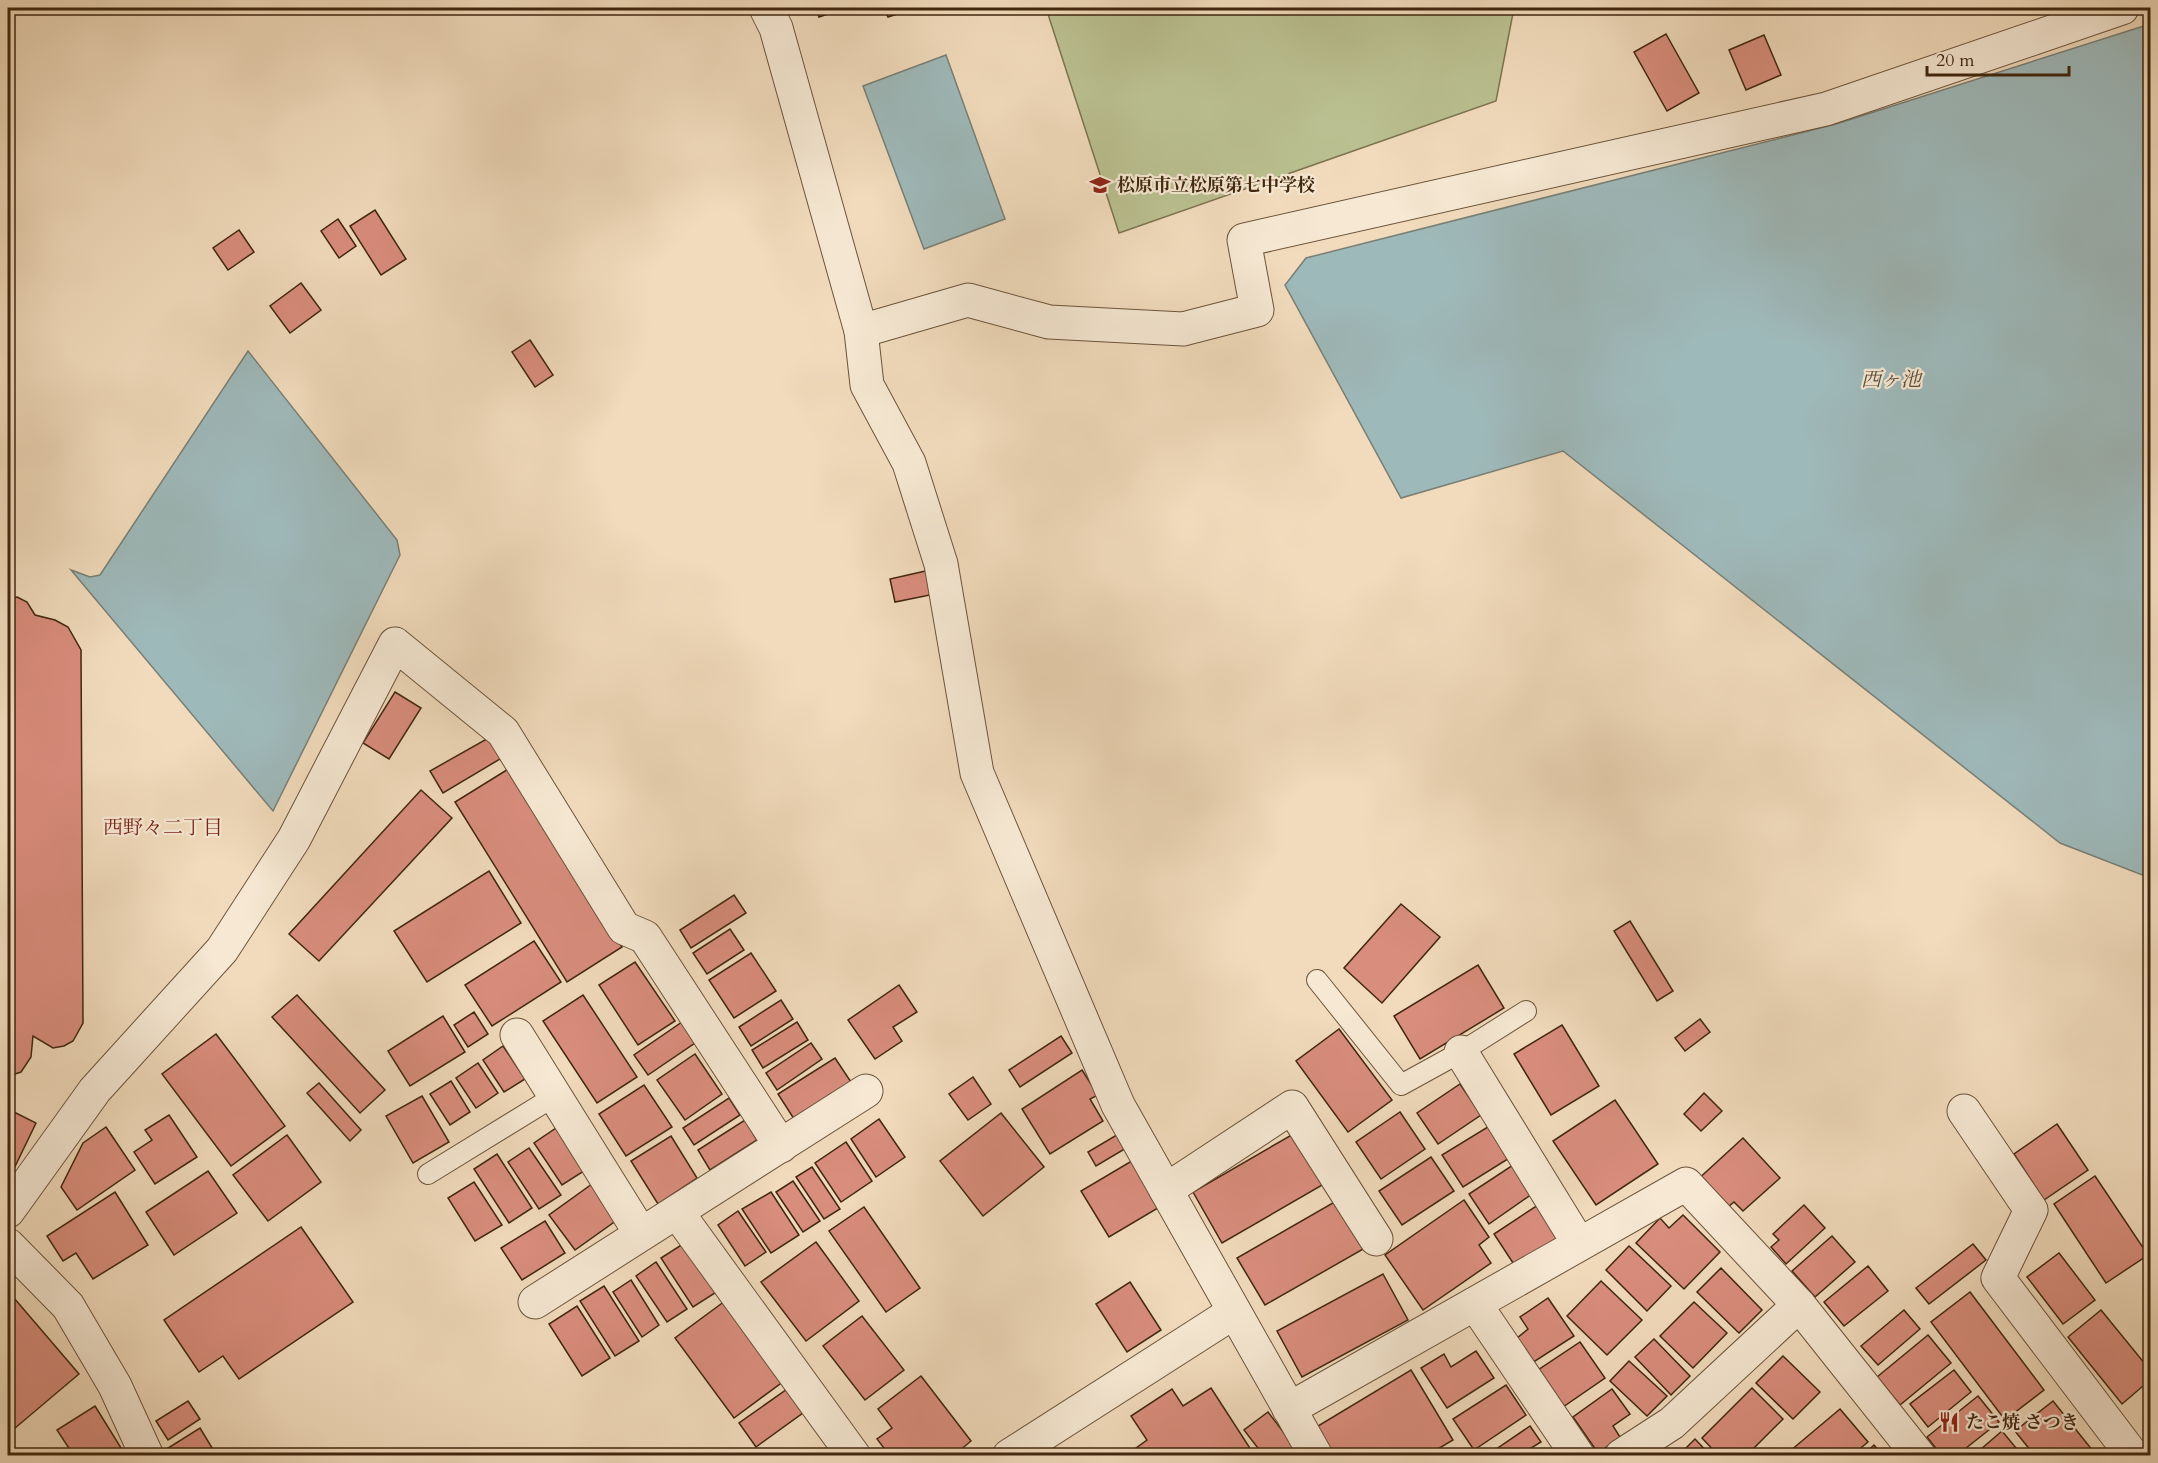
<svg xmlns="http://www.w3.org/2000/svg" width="2158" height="1463" font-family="Cardo,'Noto Serif JP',serif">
  <rect width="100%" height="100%" fill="#f1dbbc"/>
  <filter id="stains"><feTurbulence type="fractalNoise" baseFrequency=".00333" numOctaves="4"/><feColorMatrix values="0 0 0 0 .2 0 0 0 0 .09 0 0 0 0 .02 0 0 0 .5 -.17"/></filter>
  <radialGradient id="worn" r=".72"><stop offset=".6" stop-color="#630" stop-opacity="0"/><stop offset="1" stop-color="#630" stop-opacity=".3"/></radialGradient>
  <path fill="#bac091" stroke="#7d7450" stroke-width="1.5" d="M1046,8H1514L1496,101L1119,233Z"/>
  <g fill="#9eb9ba" stroke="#787f76" stroke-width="1.5">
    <path d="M2150,24V878L2060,843L1563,451L1401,498L1285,285L1306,258L1836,124Z"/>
    <path d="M946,55L1005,219L924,249L863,86Z"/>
    <path d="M248,351L397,540L400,555L273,811L71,570L90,577L100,575Z"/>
  </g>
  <g fill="#d98d7d" stroke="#40270f" stroke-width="1.5">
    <path d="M816,8H846L819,17Z"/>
    <path d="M884,8H916L888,17Z"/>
    <path d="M1666,34L1699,93L1667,111L1634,52Z"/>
    <path d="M1764,35L1781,75L1746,90L1729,50Z"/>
    <path d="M375,210L406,259L381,275L350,226Z"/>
    <path d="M338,219L356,246L339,258L321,231Z"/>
    <path d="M239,230L254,252L228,270L213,248Z"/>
    <path d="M301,283L321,310L290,333L270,306Z"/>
    <path d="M530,340L553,375L535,387L512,352Z"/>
    <path d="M930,570L935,594L895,602L890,579Z"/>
    <path d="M17,597L27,602L35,615L55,620L68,627L81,650L83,1023L73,1041L64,1046L53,1048L33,1036L31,1057L21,1072L9,1076L8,599Z"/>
    <path d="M395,692L421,708L389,759L363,743Z"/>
    <path d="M492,736L505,756L443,793L430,771Z"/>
    <path d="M510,768L622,947L567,982L455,802Z"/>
    <path d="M421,790L452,818L319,961L289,934Z"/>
    <path d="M489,871L521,923L427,982L394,931Z"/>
    <path d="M734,895L746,913L691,948L680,930Z"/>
    <path d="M1401,904L1440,937L1382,1003L1344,968Z"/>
    <path d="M1630,921L1673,991L1657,1001L1614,931Z"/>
    <path d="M730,929L744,950L707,974L693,953Z"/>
    <path d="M534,941L561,982L492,1026L465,985Z"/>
    <path d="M751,953L776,991L734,1018L709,980Z"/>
    <path d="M635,962L675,1021L638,1045L599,985Z"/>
    <path d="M1478,965L1504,1008L1420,1059L1394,1016Z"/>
    <path d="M899,985L917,1012L893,1027L902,1041L875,1059L848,1020Z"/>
    <path d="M297,995L385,1090L360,1113L272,1017Z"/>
    <path d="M583,995L637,1077L597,1103L543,1021Z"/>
    <path d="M781,1000L793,1019L751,1046L739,1027Z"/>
    <path d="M474,1012L488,1034L468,1047L454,1025Z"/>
    <path d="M443,1016L465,1052L410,1086L388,1051Z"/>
    <path d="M1700,1019L1710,1032L1685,1051L1675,1038Z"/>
    <path d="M682,1022L695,1043L648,1075L634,1055Z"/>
    <path d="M797,1022L808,1040L763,1068L752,1050Z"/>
    <path d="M1562,1025L1599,1086L1551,1115L1514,1054Z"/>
    <path d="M1339,1029L1392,1100L1348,1132L1296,1061Z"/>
    <path d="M216,1034L285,1126L231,1166L162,1074Z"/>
    <path d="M1061,1036L1072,1053L1020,1087L1009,1070Z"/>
    <path d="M811,1043L822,1059L777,1090L766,1073Z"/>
    <path d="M503,1046L525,1079L504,1092L483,1060Z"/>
    <path d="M695,1054L722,1094L685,1120L657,1080Z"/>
    <path d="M835,1058L851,1082L794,1119L778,1094Z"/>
    <path d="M478,1063L498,1093L476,1108L456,1078Z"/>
    <path d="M1082,1070L1098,1095L1090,1099L1103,1121L1050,1154L1022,1109Z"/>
    <path d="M973,1077L991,1104L968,1120L949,1094Z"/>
    <path d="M451,1081L470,1112L450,1125L430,1094Z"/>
    <path d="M319,1083L361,1130L350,1141L307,1093Z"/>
    <path d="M1460,1084L1481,1115L1438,1144L1417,1113Z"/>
    <path d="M644,1085L672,1127L626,1156L599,1114Z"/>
    <path d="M1704,1093L1722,1111L1701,1131L1684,1114Z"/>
    <path d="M422,1096L449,1142L413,1163L386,1116Z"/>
    <path d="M729,1098L740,1115L694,1145L683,1128Z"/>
    <path d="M1615,1100L1658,1164L1596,1205L1553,1141Z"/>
    <path d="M8,1109L36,1123L8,1181Z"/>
    <path d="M1400,1112L1425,1149L1381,1179L1356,1142Z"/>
    <path d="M1001,1113L1044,1167L983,1216L940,1161Z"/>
    <path d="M169,1115L197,1157L155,1184L134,1152L152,1140L145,1130Z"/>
    <path d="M879,1119L905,1157L876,1177L851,1139Z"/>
    <path d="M745,1120L757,1140L710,1170L698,1150Z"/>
    <path d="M2057,1124L2088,1170L2044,1200L2014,1154Z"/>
    <path d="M1491,1125L1511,1157L1463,1187L1442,1155Z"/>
    <path d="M559,1126L587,1169L562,1185L534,1143Z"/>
    <path d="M106,1127L135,1170L77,1210L61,1187L83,1143Z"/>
    <path d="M1120,1133L1128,1147L1096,1166L1088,1152Z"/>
    <path d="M1295,1133L1324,1184L1222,1243L1193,1192Z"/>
    <path d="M287,1135L321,1182L268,1221L233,1175Z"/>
    <path d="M671,1136L697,1178L658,1204L631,1161Z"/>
    <path d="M1743,1138L1780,1178L1743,1211L1734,1202L1722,1212L1695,1182Z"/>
    <path d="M846,1142L872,1181L841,1202L815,1163Z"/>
    <path d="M529,1148L561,1195L539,1209L508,1162Z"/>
    <path d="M497,1154L532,1208L509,1223L474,1169Z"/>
    <path d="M1431,1157L1454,1191L1402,1225L1379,1191Z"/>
    <path d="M1135,1159L1163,1205L1109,1237L1081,1191Z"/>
    <path d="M1513,1165L1532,1194L1489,1224L1469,1194Z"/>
    <path d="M812,1167L840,1209L824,1219L796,1177Z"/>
    <path d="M208,1171L237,1213L174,1255L146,1212Z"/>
    <path d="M2095,1176L2148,1255L2106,1283L2054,1204Z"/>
    <path d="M793,1181L820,1221L803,1232L776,1192Z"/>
    <path d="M474,1182L502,1225L475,1241L448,1198Z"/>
    <path d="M592,1184L617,1220L575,1250L549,1215Z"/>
    <path d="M115,1192L148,1245L93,1279L76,1253L63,1261L47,1236Z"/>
    <path d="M771,1192L799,1235L771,1253L742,1209Z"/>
    <path d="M1338,1200L1365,1248L1265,1305L1237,1258Z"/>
    <path d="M1464,1200L1489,1237L1479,1245L1491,1263L1423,1310L1385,1255Z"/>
    <path d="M1541,1203L1562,1235L1515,1266L1494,1234Z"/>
    <path d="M1804,1205L1825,1228L1786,1264L1771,1247L1779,1240L1773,1234Z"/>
    <path d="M864,1207L920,1288L886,1312L829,1231Z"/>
    <path d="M738,1211L766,1252L745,1266L718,1225Z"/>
    <path d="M1683,1215L1720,1252L1684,1289L1636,1243L1660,1218L1669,1228Z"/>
    <path d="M545,1221L565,1253L522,1280L501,1248Z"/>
    <path d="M301,1227L353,1302L239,1379L223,1356L199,1372L164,1320Z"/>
    <path d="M1832,1236L1855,1262L1815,1297L1792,1271Z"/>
    <path d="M686,1242L718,1291L693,1307L661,1258Z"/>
    <path d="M816,1242L859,1301L806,1341L761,1282Z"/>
    <path d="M1973,1244L1986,1260L1929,1304L1916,1288Z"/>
    <path d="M1629,1246L1671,1286L1647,1311L1606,1270Z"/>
    <path d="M2059,1253L2095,1300L2063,1324L2027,1277Z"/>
    <path d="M656,1262L687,1309L667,1322L636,1276Z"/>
    <path d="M1868,1266L1888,1291L1844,1326L1824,1302Z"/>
    <path d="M1721,1268L1762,1310L1739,1333L1697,1292Z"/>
    <path d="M1383,1274L1408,1320L1302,1377L1277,1331Z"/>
    <path d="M631,1280L659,1325L642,1337L613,1292Z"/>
    <path d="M1601,1281L1642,1320L1607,1355L1567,1316Z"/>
    <path d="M1130,1282L1161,1330L1127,1352L1096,1304Z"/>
    <path d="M604,1286L639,1341L615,1356L580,1301Z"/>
    <path d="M8,1291L79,1374L8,1434Z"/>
    <path d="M1970,1292L2044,1390L2005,1420L1931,1322Z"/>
    <path d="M1548,1298L1574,1336L1532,1363L1516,1339L1528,1329L1520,1317Z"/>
    <path d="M725,1301L784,1381L734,1418L675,1338Z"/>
    <path d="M1694,1302L1727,1333L1693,1368L1660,1336Z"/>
    <path d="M577,1306L610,1358L582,1376L549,1324Z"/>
    <path d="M1904,1310L1920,1329L1878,1365L1861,1346Z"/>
    <path d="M2101,1310L2150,1370V1380L2122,1404L2068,1337Z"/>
    <path d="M862,1316L904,1370L865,1400L823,1346Z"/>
    <path d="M1928,1335L1951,1363L1900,1405L1877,1377Z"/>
    <path d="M1654,1339L1690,1376L1671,1395L1635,1357Z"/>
    <path d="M1580,1342L1605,1378L1563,1407L1538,1370Z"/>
    <path d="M1476,1351L1494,1378L1447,1408L1421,1368L1444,1354L1451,1367Z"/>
    <path d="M1783,1356L1820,1392L1793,1419L1756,1383Z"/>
    <path d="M1629,1361L1667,1396L1647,1416L1610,1381Z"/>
    <path d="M1411,1370L1453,1440L1426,1456H1329L1313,1429Z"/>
    <path d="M1954,1370L1971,1392L1928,1427L1910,1404Z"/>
    <path d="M921,1376L971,1441L953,1456H890L877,1439L892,1428L878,1409Z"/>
    <path d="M1506,1385L1526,1415L1474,1450L1453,1419Z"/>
    <path d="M790,1387L807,1410L756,1447L739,1423Z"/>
    <path d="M1211,1388L1255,1456H1125L1147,1440L1131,1416L1172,1389L1183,1406Z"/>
    <path d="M1752,1388L1783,1419L1746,1456H1719L1702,1438Z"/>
    <path d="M1612,1389L1630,1414L1613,1426L1620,1437L1598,1453L1573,1417Z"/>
    <path d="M1978,1396L1999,1422L1956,1456H1942L1927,1437Z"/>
    <path d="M188,1401L200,1419L168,1440L156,1421Z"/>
    <path d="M2053,1401L2097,1456H2035L2015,1431Z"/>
    <path d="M95,1406L126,1456H74L57,1430Z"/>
    <path d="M1840,1409L1868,1442L1851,1456H1794L1790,1451Z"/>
    <path d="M1268,1412L1297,1450L1290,1456H1264L1244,1430Z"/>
    <path d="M1530,1426L1541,1442L1523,1453L1524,1456H1486Z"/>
    <path d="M200,1428L217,1456H157V1455Z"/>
    <path d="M2002,1431L2021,1454L1973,1456Z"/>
    <path d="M1695,1439L1711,1456H1678Z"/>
    <path d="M1874,1445L1883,1456H1862Z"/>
    <path d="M832,1447L839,1456H820Z"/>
  </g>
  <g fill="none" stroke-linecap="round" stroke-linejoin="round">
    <g stroke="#6c543a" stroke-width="22">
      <g id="lane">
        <path d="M1317,980L1401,1085L1461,1052L1526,1011"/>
        <path d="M428,1174L555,1096"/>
      </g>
    </g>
    <g stroke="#6c543a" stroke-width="35">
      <g id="street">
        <path d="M766,8L776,28L861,331L867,385L909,463L941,564L977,773L1118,1105L1316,1456"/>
        <path d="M861,331L968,300L1049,322L1183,329L1257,310L1244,240L1826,109L2122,8"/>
        <path d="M517,1035L641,1234"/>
        <path d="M1461,1052L1579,1244"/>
        <path d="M1964,1111L2031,1210L1998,1278L2133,1456"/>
        <path d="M1166,1190L1292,1107L1376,1239"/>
        <path d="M8,1211L95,1090L222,950L294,839L395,644L503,732L624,928L645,937L781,1146"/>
        <path d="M677,1212L854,1456"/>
        <path d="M8,1245L68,1306L115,1386L147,1456"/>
        <path d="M535,1302L866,1091"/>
        <path d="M1475,1304L1578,1456"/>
        <path d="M1289,1409L1686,1184L1799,1305L1919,1456"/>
        <path d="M1009,1456L1234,1312"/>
        <path d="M1621,1456L1672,1423L1799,1305"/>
      </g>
    </g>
    <use href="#lane" stroke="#f6e8d3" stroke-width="20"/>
    <use href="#street" stroke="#f6e8d3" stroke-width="33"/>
  </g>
  <defs>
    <g id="school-bare" transform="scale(1.62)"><path d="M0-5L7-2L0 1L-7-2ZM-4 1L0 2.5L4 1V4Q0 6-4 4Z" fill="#8f2418" stroke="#f6e8d3" stroke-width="2.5" paint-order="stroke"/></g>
    <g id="restaurant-bare" transform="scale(1.62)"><path d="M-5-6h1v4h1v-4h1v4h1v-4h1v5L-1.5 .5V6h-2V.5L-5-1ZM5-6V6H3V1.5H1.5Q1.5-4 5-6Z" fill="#8f2418" stroke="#f6e8d3" stroke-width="2.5" paint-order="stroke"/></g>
  </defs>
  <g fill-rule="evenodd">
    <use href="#school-bare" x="1100" y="185"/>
    <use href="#restaurant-bare" x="1949" y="1422"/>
  </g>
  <g text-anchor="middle" stroke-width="4.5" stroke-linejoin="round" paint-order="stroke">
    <g font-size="18" font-weight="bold" fill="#40270f" stroke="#f6e8d3" text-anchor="start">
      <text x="1117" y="191">松原市立松原第七中学校</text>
      <text x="1966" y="1428">たこ焼 さつき</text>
    </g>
    <g font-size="20" font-style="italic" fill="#584c3a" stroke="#f6e8d3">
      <text x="1891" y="386">西ヶ池</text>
    </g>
    <g font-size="20" fill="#7a1f14" stroke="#f6e8d3">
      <text x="163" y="834">西野々二丁目</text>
    </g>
  </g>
  <rect width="2158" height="1463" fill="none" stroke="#f1dbbc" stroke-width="30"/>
  <rect x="9" y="9" width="2140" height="1445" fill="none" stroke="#40270f" stroke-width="3"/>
  <rect x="15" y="15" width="2128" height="1433" fill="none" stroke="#40270f" stroke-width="1.5"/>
  <path d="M1927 66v9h142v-9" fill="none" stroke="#40270f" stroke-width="3"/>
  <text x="1936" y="66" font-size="18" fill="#40270f" stroke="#f6e8d3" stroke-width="4.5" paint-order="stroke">20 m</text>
  <rect width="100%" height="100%" filter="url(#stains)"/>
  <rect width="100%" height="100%" fill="url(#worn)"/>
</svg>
